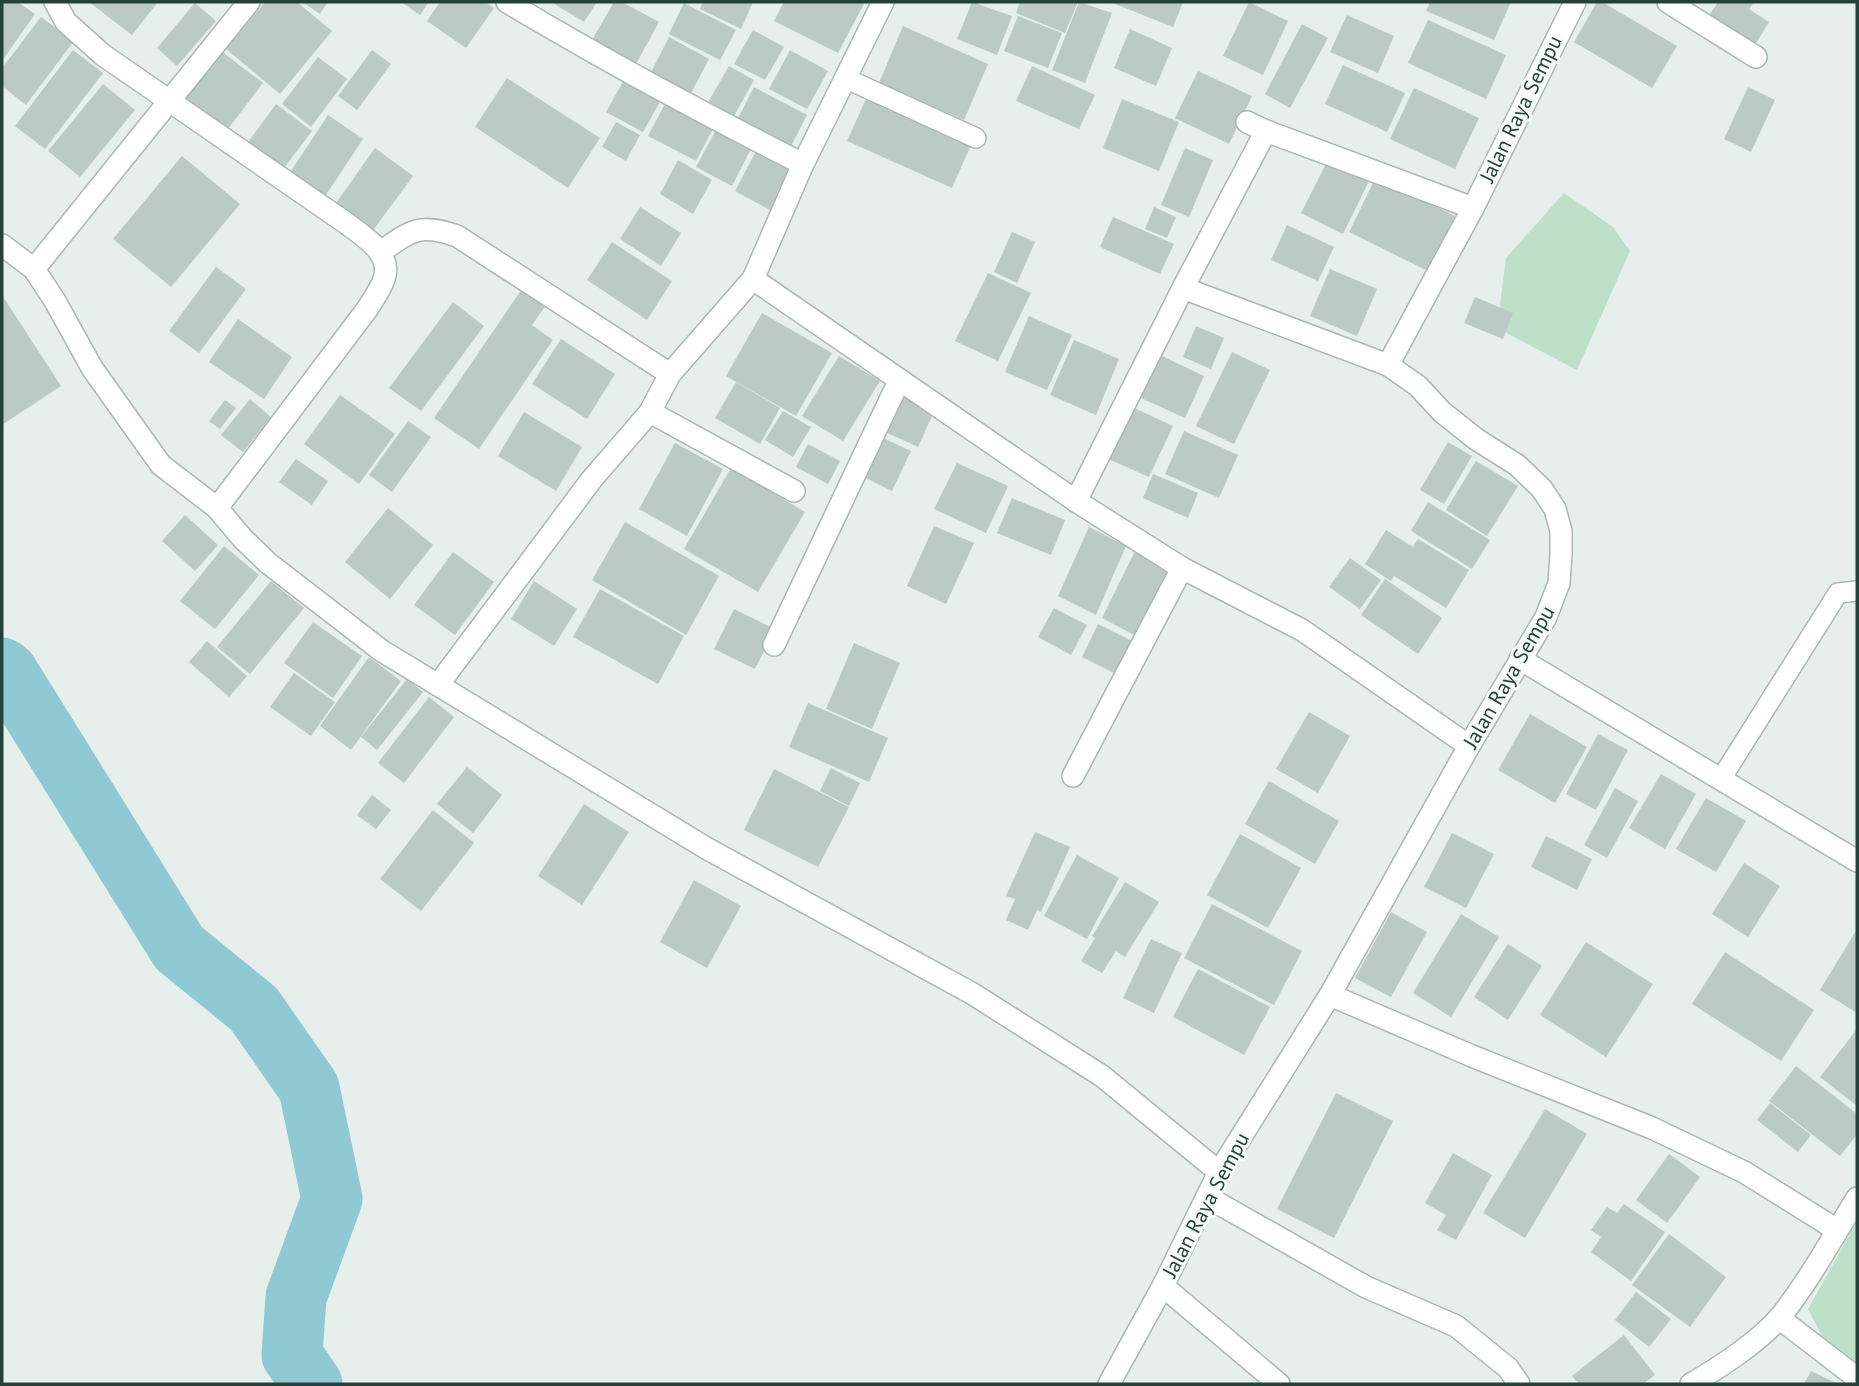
<svg xmlns="http://www.w3.org/2000/svg" width="1859" height="1386" font-family="'PT Sans',sans-serif">
  <rect width="100%" height="100%" fill="#e6efeb"/>
  <g fill="#bfe0c8">
    <path d="M1564,193L1613,227L1630,251L1577,370L1497,328L1506,258Z"/>
    <path d="M1857,1221V1384H1847L1808,1309Z"/>
  </g>
  <g fill="none" stroke-linecap="round" stroke-linejoin="round">
    <path stroke="#8ec9d4" stroke-width="61" d="M2,668L8,673L179,948L254,1009L309,1088L332,1199L296,1297L292,1355L312,1384"/>
  </g>
  <g fill="#bbcac4">
    <path d="M2,2H18L35,14L2,61Z"/>
    <path d="M89,2H158L132,35Z"/>
    <path d="M265,2H297L332,31L280,94L226,49Z"/>
    <path d="M302,2H328L320,14Z"/>
    <path d="M401,2H429L420,15Z"/>
    <path d="M440,2H485L494,8L466,48L427,21Z"/>
    <path d="M551,2H597L584,22Z"/>
    <path d="M614,2H622L659,22L636,64L592,40Z"/>
    <path d="M703,2H753L741,29L700,9Z"/>
    <path d="M784,2H865L838,53L774,21Z"/>
    <path d="M972,2L1012,16L997,55L957,39Z"/>
    <path d="M1020,2H1078L1065,33L1016,13Z"/>
    <path d="M1079,2L1112,13L1085,83L1052,70Z"/>
    <path d="M1110,2H1183L1173,27Z"/>
    <path d="M1249,2L1288,21L1263,75L1223,56Z"/>
    <path d="M1430,2H1511L1494,40L1426,11Z"/>
    <path d="M1597,2H1602L1677,46L1652,88L1574,42Z"/>
    <path d="M1718,2H1754L1749,9L1769,22L1753,48L1707,19Z"/>
    <path d="M195,3L216,21L177,66L157,48Z"/>
    <path d="M684,3L736,30L720,60L669,34Z"/>
    <path d="M1347,15L1394,36L1378,73L1330,52Z"/>
    <path d="M1018,16L1062,33L1048,68L1004,51Z"/>
    <path d="M41,17L74,41L26,105L2,86V68Z"/>
    <path d="M1428,20L1506,55L1486,99L1408,63Z"/>
    <path d="M1302,24L1328,38L1290,108L1265,94Z"/>
    <path d="M903,26L988,64L964,120L879,83Z"/>
    <path d="M1130,29L1172,48L1156,86L1114,68Z"/>
    <path d="M753,30L784,47L765,80L734,64Z"/>
    <path d="M669,37L709,59L688,99L648,78Z"/>
    <path d="M73,50L103,73L45,149L15,126Z"/>
    <path d="M220,50L263,83L224,134L181,100Z"/>
    <path d="M372,50L391,64L357,110L338,96Z"/>
    <path d="M790,50L828,71L807,109L769,89Z"/>
    <path d="M318,57L347,79L311,127L282,104Z"/>
    <path d="M1343,65L1405,93L1387,132L1325,104Z"/>
    <path d="M729,66L754,80L733,118L707,104Z"/>
    <path d="M1032,66L1095,95L1079,129L1016,101Z"/>
    <path d="M1198,71L1252,96L1229,144L1175,118Z"/>
    <path d="M507,78L600,138L568,188L475,127Z"/>
    <path d="M624,80L661,100L643,132L606,112Z"/>
    <path d="M103,84L135,110L80,177L48,151Z"/>
    <path d="M754,87L807,115L787,154L734,126Z"/>
    <path d="M1748,87L1775,100L1751,152L1724,139Z"/>
    <path d="M1414,88L1479,118L1455,169L1390,139Z"/>
    <path d="M866,99L971,145L952,188L847,141Z"/>
    <path d="M1122,99L1179,122L1159,171L1103,148Z"/>
    <path d="M666,102L714,127L696,161L648,136Z"/>
    <path d="M276,104L312,131L278,176L243,149Z"/>
    <path d="M328,115L363,139L322,201L287,177Z"/>
    <path d="M616,122L640,135L626,161L602,147Z"/>
    <path d="M717,128L752,147L732,186L696,167Z"/>
    <path d="M375,148L413,176L371,233L334,206Z"/>
    <path d="M1185,148L1213,160L1189,217L1161,205Z"/>
    <path d="M757,149L799,172L777,214L735,191Z"/>
    <path d="M182,156L240,204L171,287L113,239Z"/>
    <path d="M1329,158L1370,179L1343,234L1301,213Z"/>
    <path d="M678,160L712,180L693,214L660,194Z"/>
    <path d="M1376,177L1455,216L1428,271L1349,232Z"/>
    <path d="M640,207L681,233L661,266L620,239Z"/>
    <path d="M1154,207L1176,217L1167,238L1145,229Z"/>
    <path d="M1113,217L1174,244L1160,274L1100,247Z"/>
    <path d="M1287,225L1334,247L1318,281L1271,260Z"/>
    <path d="M1012,232L1035,242L1017,283L994,272Z"/>
    <path d="M612,242L672,281L647,320L587,280Z"/>
    <path d="M216,267L246,289L199,353L169,331Z"/>
    <path d="M1330,269L1377,289L1357,336L1310,316Z"/>
    <path d="M988,273L1031,293L998,361L955,341Z"/>
    <path d="M522,289L546,305L532,325L553,340L479,449L434,418Z"/>
    <path d="M2,295L61,386L2,425Z"/>
    <path d="M1475,297L1513,313L1503,339L1464,323Z"/>
    <path d="M453,302L484,326L421,411L389,388Z"/>
    <path d="M762,313L832,353L796,416L726,376Z"/>
    <path d="M1029,316L1072,335L1047,390L1005,372Z"/>
    <path d="M238,319L292,357L264,399L209,362Z"/>
    <path d="M1196,326L1224,338L1211,369L1183,357Z"/>
    <path d="M561,339L615,374L587,419L532,384Z"/>
    <path d="M1074,340L1119,359L1096,415L1050,395Z"/>
    <path d="M1232,352L1270,370L1234,444L1196,426Z"/>
    <path d="M1160,355L1204,376L1185,418L1141,398Z"/>
    <path d="M839,356L880,381L843,441L802,416Z"/>
    <path d="M736,382L780,408L760,444L715,418Z"/>
    <path d="M901,391L936,407L918,447L883,431Z"/>
    <path d="M340,395L395,434L359,484L304,444Z"/>
    <path d="M250,399L271,417L243,452L221,435Z"/>
    <path d="M225,400L236,408L220,429L209,421Z"/>
    <path d="M1130,406L1173,426L1149,477L1106,458Z"/>
    <path d="M783,411L811,427L793,457L765,440Z"/>
    <path d="M524,412L582,447L556,491L498,456Z"/>
    <path d="M408,421L431,437L392,492L369,475Z"/>
    <path d="M1184,431L1238,455L1219,498L1165,474Z"/>
    <path d="M881,437L911,451L892,491L862,476Z"/>
    <path d="M1448,442L1472,456L1444,504L1420,490Z"/>
    <path d="M675,443L723,469L687,536L639,509Z"/>
    <path d="M808,444L840,461L828,484L796,467Z"/>
    <path d="M296,459L328,481L312,505L279,482Z"/>
    <path d="M1476,461L1518,486L1487,536L1446,510Z"/>
    <path d="M957,463L1008,486L986,533L934,509Z"/>
    <path d="M731,468L805,512L758,592L684,549Z"/>
    <path d="M1153,474L1198,493L1188,518L1143,498Z"/>
    <path d="M1012,498L1065,520L1051,555L997,533Z"/>
    <path d="M1428,502L1490,540L1472,569L1411,531Z"/>
    <path d="M388,508L433,545L390,599L345,562Z"/>
    <path d="M185,515L218,545L195,571L162,541Z"/>
    <path d="M625,522L719,576L686,635L592,580Z"/>
    <path d="M934,526L974,543L946,604L907,586Z"/>
    <path d="M1089,527L1126,546L1096,615L1058,596Z"/>
    <path d="M1386,530L1413,547L1418,539L1469,570L1446,608L1394,576L1391,581L1365,564Z"/>
    <path d="M224,546L259,575L215,629L180,601Z"/>
    <path d="M1135,551L1170,568L1136,636L1102,618Z"/>
    <path d="M453,552L494,582L455,635L414,605Z"/>
    <path d="M1350,558L1381,580L1360,609L1329,587Z"/>
    <path d="M1385,579L1442,618L1418,654L1361,615Z"/>
    <path d="M271,581L304,608L250,674L217,647Z"/>
    <path d="M534,581L577,609L554,646L511,619Z"/>
    <path d="M600,589L684,636L658,684L573,637Z"/>
    <path d="M1054,608L1087,625L1071,655L1038,637Z"/>
    <path d="M734,609L775,629L755,669L714,649Z"/>
    <path d="M313,622L362,656L333,698L284,663Z"/>
    <path d="M1098,624L1134,642L1118,675L1082,657Z"/>
    <path d="M207,641L247,676L229,697L189,662Z"/>
    <path d="M854,643L900,663L872,729L826,709Z"/>
    <path d="M369,657L401,681L351,750L320,726Z"/>
    <path d="M294,673L335,702L311,736L270,707Z"/>
    <path d="M407,679L423,692L377,750L361,737Z"/>
    <path d="M429,697L454,717L404,783L378,763Z"/>
    <path d="M808,703L888,738L869,782L789,747Z"/>
    <path d="M1309,712L1350,736L1318,793L1276,769Z"/>
    <path d="M1530,714L1587,747L1555,803L1498,770Z"/>
    <path d="M1598,734L1628,750L1596,810L1566,794Z"/>
    <path d="M467,767L502,795L473,833L437,804Z"/>
    <path d="M831,768L860,783L849,806L820,791Z"/>
    <path d="M774,769L849,807L818,867L744,830Z"/>
    <path d="M1661,774L1696,794L1665,849L1629,828Z"/>
    <path d="M1269,781L1339,821L1315,864L1245,824Z"/>
    <path d="M1615,788L1638,801L1607,858L1584,845Z"/>
    <path d="M372,795L391,810L376,829L357,815Z"/>
    <path d="M1706,798L1746,821L1716,872L1676,849Z"/>
    <path d="M584,804L629,832L582,905L538,876Z"/>
    <path d="M433,810L474,843L421,911L380,879Z"/>
    <path d="M1035,832L1070,847L1041,912L1037,910L1028,930L1006,920L1015,899L1006,896Z"/>
    <path d="M1452,833L1494,854L1466,908L1424,887Z"/>
    <path d="M1240,834L1301,868L1268,928L1207,895Z"/>
    <path d="M1546,836L1592,859L1577,890L1531,867Z"/>
    <path d="M1077,855L1119,878L1087,939L1044,916Z"/>
    <path d="M1744,863L1780,886L1748,937L1712,914Z"/>
    <path d="M694,880L741,906L707,968L660,942Z"/>
    <path d="M1125,882L1159,902L1125,957L1116,951L1102,973L1081,961L1095,938L1092,936Z"/>
    <path d="M1212,904L1302,951L1274,1005L1184,958Z"/>
    <path d="M1391,912L1427,932L1391,997L1355,978Z"/>
    <path d="M1461,914L1499,937L1451,1017L1413,993Z"/>
    <path d="M1857,929V1013L1820,990Z"/>
    <path d="M1151,939L1182,953L1154,1013L1123,998Z"/>
    <path d="M1586,942L1653,984L1606,1057L1540,1015Z"/>
    <path d="M1508,944L1542,966L1508,1020L1474,997Z"/>
    <path d="M1725,952L1814,1010L1781,1061L1692,1004Z"/>
    <path d="M1198,969L1270,1007L1244,1055L1173,1017Z"/>
    <path d="M1857,1029V1106L1820,1077Z"/>
    <path d="M1796,1066L1857,1114V1134L1840,1156L1769,1101Z"/>
    <path d="M1336,1093L1393,1121L1334,1238L1277,1209Z"/>
    <path d="M1770,1103L1811,1135L1798,1152L1757,1120Z"/>
    <path d="M1545,1109L1587,1134L1525,1238L1483,1213Z"/>
    <path d="M1453,1153L1492,1175L1456,1240L1437,1230L1446,1215L1425,1203Z"/>
    <path d="M1669,1154L1700,1177L1667,1223L1636,1200Z"/>
    <path d="M1624,1204L1665,1232L1631,1281L1591,1252L1601,1237L1591,1230L1607,1207L1617,1213Z"/>
    <path d="M1669,1234L1726,1277L1690,1327L1632,1285Z"/>
    <path d="M1636,1292L1671,1319L1649,1347L1615,1320Z"/>
    <path d="M1624,1335L1655,1375L1643,1384H1579L1572,1376Z"/>
    <path d="M1811,1371L1838,1384H1804Z"/>
  </g>
  <g fill="none" stroke-linecap="round" stroke-linejoin="round">
    <g stroke="#a8b8b2" stroke-width="22">
      <g id="service">
        <path d="M847,79L976,138"/>
        <path d="M1721,779L1838,593L1857,591"/>
      </g>
    </g>
    <g stroke="#a8b8b2" stroke-width="24">
      <g id="minor">
        <path d="M55,2L66,22L103,55L346,223C363,236 393,253 384,279C381,289 373,299 368,308L217,508"/>
        <path d="M507,2C604,60 702,113 803,164"/>
        <path d="M1668,2L1756,57"/>
        <path d="M1247,122L1266,131L1473,208"/>
        <path d="M2,245L34,269L55,301L92,368L161,465L217,508L243,539L268,563L382,651L706,848L973,994L1102,1076L1219,1172"/>
        <path d="M381,252C411,230 420,223 457,236L670,374"/>
        <path d="M34,269L249,2"/>
        <path d="M753,279L1076,501L1182,568L1302,630L1469,746"/>
        <path d="M1388,365L1473,208L1575,2"/>
        <path d="M650,412L794,491"/>
        <path d="M1076,501L1183,288L1266,131"/>
        <path d="M774,645L899,381"/>
        <path d="M1520,659L1857,861"/>
        <path d="M438,685L592,479L650,412L670,374L753,279L803,164L883,2"/>
        <path d="M1073,776L1182,568"/>
        <path d="M1330,995L1472,1056L1652,1128L1744,1172L1837,1230"/>
        <path d="M1207,1197L1366,1287L1456,1326L1508,1368L1519,1384"/>
        <path d="M1163,1286L1279,1384"/>
        <path d="M1779,1318L1857,1378"/>
        <path d="M1109,1384L1163,1286L1219,1172L1330,995L1469,746L1546,617L1559,583L1561,554V531L1555,509L1542,489L1517,465L1476,439L1442,412L1418,386L1388,365L1183,288"/>
        <path d="M1691,1384C1719,1368 1760,1341 1781,1316C1810,1279 1833,1237 1857,1198"/>
      </g>
    </g>
    <use href="#service" stroke="#fff" stroke-width="19"/>
    <use href="#minor" stroke="#fff" stroke-width="21"/>
  </g>
  <g text-anchor="middle" stroke-width="6" stroke-linejoin="round" paint-order="stroke">
    <g font-size="21" fill="#24423a" stroke="#f7fbf9">
      <text transform="translate(1521 109) rotate(-64)" y="7">Jalan Raya Sempu</text>
      <text transform="translate(1509 677) rotate(-60)" y="7">Jalan Raya Sempu</text>
      <text transform="translate(1206 1205) rotate(-62)" y="7">Jalan Raya Sempu</text>
    </g>
  </g>
  <rect width="1859" height="1386" fill="none" stroke="#24423a" stroke-width="7"/>
</svg>
